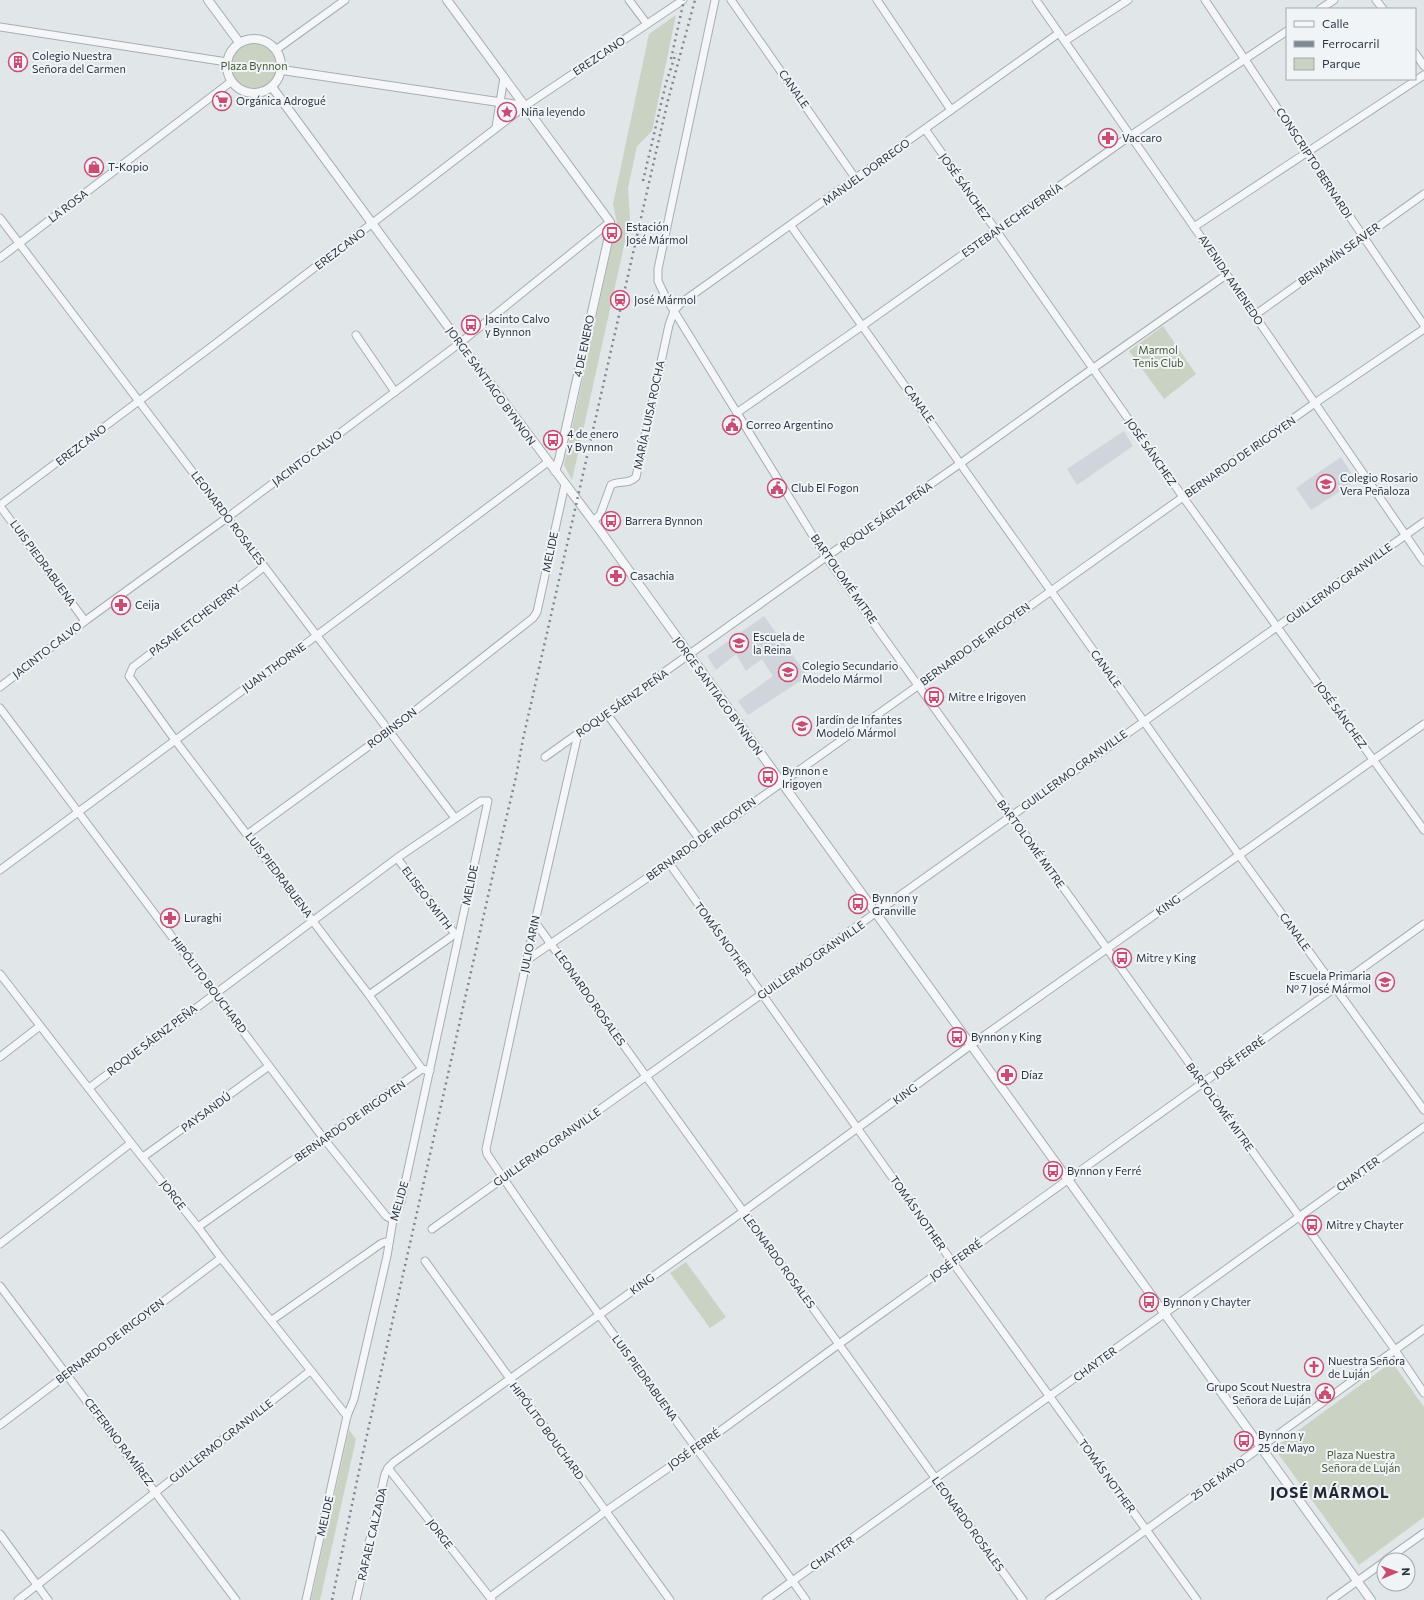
<svg xmlns="http://www.w3.org/2000/svg" width="1424" height="1600" font-family="Commissioner,sans-serif">
  <rect width="100%" height="100%" fill="#e1e6e9"/>
  <g fill="#d0d5db">
    <path d="M1124,431L1133,446L1077,485L1067,469Z"/>
    <path d="M1341,457L1356,481L1311,510L1296,488Z"/>
    <path d="M764,616L808,676L748,715L738,701L773,676L762,659L746,671L736,654L716,670L707,656Z"/>
  </g>
  <g fill="#cad3c3">
    <path d="M676,15L652,131L637,146L628,188L630,219L572,480L564,465L617,222L613,204L649,34Z"/>
    <circle cx="254" cy="66" r="24"/>
    <path d="M1163,326L1196,374L1164,399L1129,351Z"/>
    <path d="M686,1262L726,1317L710,1328L670,1273Z"/>
    <path d="M1392,1362L1424,1407V1517L1359,1565L1274,1448Z"/>
    <path d="M349,1430L356,1439L320,1600H311Z"/>
  </g>
  <g fill="none" stroke-linecap="round" stroke-linejoin="round">
    <g stroke="#a6aeb3" stroke-width="9">
      <g id="minor">
        <path d="M629,0L647,24"/>
        <path d="M715,0L658,269V281L666,298L826,557L1395,1350L1424,1393"/>
        <path d="M731,0L856,179"/>
        <path d="M877,0L951,110"/>
        <path d="M1036,0L1194,227L1424,562"/>
        <path d="M1205,0C1278,108 1349,218 1424,325"/>
        <path d="M1376,0L1383,9"/>
        <path d="M1320,9L1334,0"/>
        <path d="M0,27L227,62"/>
        <path d="M1065,41L1128,0"/>
        <path d="M277,49L345,0"/>
        <path d="M1415,53L1424,66"/>
        <path d="M496,127L504,77"/>
        <path d="M925,129L1183,497L1424,830"/>
        <path d="M0,218L455,818"/>
        <path d="M791,226L1239,855L1424,1110"/>
        <path d="M1194,227L1424,75"/>
        <path d="M0,258L232,81"/>
        <path d="M1255,315L1424,194"/>
        <path d="M356,335L395,392"/>
        <path d="M738,412L862,326L1130,136L1287,31"/>
        <path d="M0,505L215,344L525,106L683,0"/>
        <path d="M0,506L85,621"/>
        <path d="M593,521L600,515L611,485C619,480 629,485 636,477L669,325L674,311L681,303L1059,33"/>
        <path d="M264,567L133,667L129,676L175,740L369,995L422,1069L430,1071"/>
        <path d="M0,687L85,621L228,517L460,343L610,222"/>
        <path d="M0,708L324,1139L386,1216L393,1220"/>
        <path d="M607,714L700,840"/>
        <path d="M578,734L535,922L486,1149L487,1154C589,1306 700,1451 806,1600"/>
        <path d="M545,757L826,557L961,463L1092,369L1226,275"/>
        <path d="M248,834L388,732L533,618L537,612L565,484"/>
        <path d="M397,858L455,934L458,936"/>
        <path d="M669,863L953,1263L1197,1600"/>
        <path d="M0,870L316,636L548,462"/>
        <path d="M535,922L1023,1600"/>
        <path d="M527,960L669,863L1315,403L1424,329"/>
        <path d="M0,974L131,1143L198,1227L221,1258L347,1416"/>
        <path d="M369,995L455,934"/>
        <path d="M0,1057L40,1026"/>
        <path d="M89,1088L397,858L481,801H488L401,1202L393,1220L387,1256L354,1399L347,1416L306,1600"/>
        <path d="M143,1157L269,1066"/>
        <path d="M198,1227L422,1069"/>
        <path d="M432,1229L1424,522"/>
        <path d="M0,1244L131,1143"/>
        <path d="M425,1261L670,1600"/>
        <path d="M0,1286L236,1600"/>
        <path d="M272,1320L382,1243L389,1241"/>
        <path d="M0,1425L221,1258"/>
        <path d="M388,1468L492,1600"/>
        <path d="M0,1534L48,1600"/>
        <path d="M1386,1560L1424,1533"/>
        <path d="M490,1597L606,1511L697,1448L839,1344L1424,924"/>
        <path d="M18,1600L310,1371"/>
        <path d="M356,1600L385,1474L388,1468L394,1462L744,1211L971,1045L1424,724"/>
        <path d="M766,1600L1424,1127"/>
        <path d="M1049,1600L1424,1329"/>
        <path d="M1331,1600L1384,1562"/>
      </g>
    </g>
    <g stroke="#a6aeb3" stroke-width="10">
      <g id="tertiary">
        <path d="M208,0L239,42"/>
        <path d="M447,0L610,222L611,227L559,460L555,471"/>
        <circle cx="254" cy="66" r="27"/>
        <path d="M282,70L525,106"/>
        <path d="M272,87L460,343L599,529L1371,1600"/>
      </g>
    </g>
    <use href="#minor" stroke="#f4f6f8" stroke-width="7"/>
    <use href="#tertiary" stroke="#f4f6f8" stroke-width="8"/>
    <g stroke="#7c8892" stroke-width="2.5" stroke-dasharray="2 4" stroke-linecap="butt">
      <path d="M671,59L684,0"/>
      <path d="M643,181L666,83L676,53"/>
      <path d="M332,1600L362,1457L493,874L516,777L523,739L651,174L668,100L695,0"/>
    </g>
  </g>
  <defs>
    <g id="building-ring" transform="scale(1)"><circle r="9.5" fill="#f1f4f7" stroke="#c94c73" stroke-width="1.5"/><path d="M-4-6H4V6H1V3H-1V6H-4ZM-2.5-4.3h1.7v1.8h-1.7ZM.8-4.3h1.7v1.8H.8ZM-2.5-1h1.7V.8h-1.7ZM.8-1h1.7V.8H.8Z" fill="#c94c73"/></g>
    <g id="supermarket-ring" transform="scale(1)"><circle r="9.5" fill="#f1f4f7" stroke="#c94c73" stroke-width="1.5"/><path d="M-6-5.5h2.5l.6 2H6L4.5 2H-2.5L-4.4-4H-6ZM-1.5 3.2a1.3 1.3 0 1 0 .1 0ZM3 3.2a1.3 1.3 0 1 0 .1 0Z" fill="#c94c73"/></g>
    <g id="sight-ring" transform="scale(1)"><circle r="9.5" fill="#f1f4f7" stroke="#c94c73" stroke-width="1.5"/><path d="M0-6L1.8-2.2L6-1.7L2.9 1.2L3.7 5.4L0 3.3L-3.7 5.4L-2.9 1.2L-6-1.7L-1.8-2.2Z" fill="#c94c73"/></g>
    <g id="pharmacy-ring" transform="scale(1)"><circle r="9.5" fill="#f1f4f7" stroke="#c94c73" stroke-width="1.5"/><path d="M-2-6h4v4h4v4h-4v4h-4v-4h-4v-4h4Z" fill="#c94c73"/></g>
    <g id="shop-ring" transform="scale(1)"><circle r="9.5" fill="#f1f4f7" stroke="#c94c73" stroke-width="1.5"/><path d="M-5-2.5h2.3a2.7 3.5 0 0 1 5.4 0H5L5.5 6h-11ZM-1.5-2.5h3a1.5 2.3 0 0 0-3 0Z" fill="#c94c73"/></g>
    <g id="bus-ring" transform="scale(1)"><circle r="9.5" fill="#f1f4f7" stroke="#c94c73" stroke-width="1.5"/><path d="M-5-6H5V4H4V6H2V4H-2V6H-4V4H-5ZM-3.5-4V0h7V-4ZM-3.5 1.2v1.5H-2V1.2ZM2 1.2v1.5H3.5V1.2Z" fill="#c94c73"/></g>
    <g id="station-ring" transform="scale(1)"><circle r="9.5" fill="#f1f4f7" stroke="#c94c73" stroke-width="1.5"/><path d="M-3-6H3Q5-6 5-4V2Q5 4 3 4L4.5 6H3L1.5 4h-3L-3 6H-4.5L-3 4Q-5 4-5 2V-4Q-5-6-3-6ZM-3.5-4v3h7v-3ZM-3.5 1v1.5H-2V1ZM2 1v1.5H3.5V1Z" fill="#c94c73"/></g>
    <g id="civic-ring" transform="scale(1)"><circle r="9.5" fill="#f1f4f7" stroke="#c94c73" stroke-width="1.5"/><path d="M-.6-6.5H3V-4.5H.6V-3L4-1V1h2V6H-6V1h2V-1L-.6-3ZM-1.2 2.5V6h2.4V2.5Z" fill="#c94c73"/></g>
    <g id="school-ring" transform="scale(1)"><circle r="9.5" fill="#f1f4f7" stroke="#c94c73" stroke-width="1.5"/><path d="M0-5L7-2L0 1L-7-2ZM-4 1L0 2.5L4 1V4Q0 6-4 4Z" fill="#c94c73"/></g>
    <g id="church-ring" transform="scale(1)"><circle r="9.5" fill="#f1f4f7" stroke="#c94c73" stroke-width="1.5"/><path d="M-1.2-6h2.4v3.5h3.3v2.4h-3.3V6h-2.4V-.1h-3.3v-2.4h3.3Z" fill="#c94c73"/></g>
  </defs>
  <g fill-rule="evenodd">
    <use href="#building-ring" x="18" y="62"/>
    <use href="#supermarket-ring" x="222" y="101"/>
    <use href="#sight-ring" x="507" y="112"/>
    <use href="#pharmacy-ring" x="1108" y="138"/>
    <use href="#shop-ring" x="94" y="167"/>
    <use href="#bus-ring" x="612" y="233"/>
    <use href="#station-ring" x="620" y="300"/>
    <use href="#bus-ring" x="471" y="325"/>
    <use href="#civic-ring" x="732" y="425"/>
    <use href="#bus-ring" x="553" y="440"/>
    <use href="#school-ring" x="1326" y="484"/>
    <use href="#civic-ring" x="777" y="488"/>
    <use href="#bus-ring" x="611" y="521"/>
    <use href="#pharmacy-ring" x="616" y="576"/>
    <use href="#pharmacy-ring" x="121" y="605"/>
    <use href="#school-ring" x="739" y="643"/>
    <use href="#school-ring" x="788" y="672"/>
    <use href="#bus-ring" x="934" y="697"/>
    <use href="#school-ring" x="802" y="726"/>
    <use href="#bus-ring" x="768" y="777"/>
    <use href="#bus-ring" x="858" y="904"/>
    <use href="#pharmacy-ring" x="170" y="918"/>
    <use href="#bus-ring" x="1122" y="958"/>
    <use href="#school-ring" x="1385" y="982"/>
    <use href="#bus-ring" x="957" y="1037"/>
    <use href="#pharmacy-ring" x="1007" y="1075"/>
    <use href="#bus-ring" x="1053" y="1171"/>
    <use href="#bus-ring" x="1312" y="1225"/>
    <use href="#bus-ring" x="1149" y="1302"/>
    <use href="#church-ring" x="1314" y="1367"/>
    <use href="#civic-ring" x="1325" y="1393"/>
    <use href="#bus-ring" x="1244" y="1441"/>
  </g>
  <g text-anchor="middle" stroke-width="4" stroke-linejoin="round" paint-order="stroke">
    <g font-size="11" fill="#2a3641" stroke="#f1f4f7" text-anchor="start">
      <text x="32" y="60">Colegio Nuestra<tspan x="32" dy="13">Señora del Carmen</tspan></text>
      <text x="236" y="105">Orgánica Adrogué</text>
      <text x="521" y="116">Niña leyendo</text>
      <text x="1122" y="142">Vaccaro</text>
      <text x="108" y="171">T-Kopio</text>
      <text x="626" y="231">Estación<tspan x="626" dy="13">José Mármol</tspan></text>
      <text x="634" y="304">José Mármol</text>
      <text x="485" y="323">Jacinto Calvo<tspan x="485" dy="13">y Bynnon</tspan></text>
      <text x="746" y="429">Correo Argentino</text>
      <text x="567" y="438">4 de enero<tspan x="567" dy="13">y Bynnon</tspan></text>
      <text x="1340" y="482">Colegio Rosario<tspan x="1340" dy="13">Vera Peñaloza</tspan></text>
      <text x="791" y="492">Club El Fogon</text>
      <text x="625" y="525">Barrera Bynnon</text>
      <text x="630" y="580">Casachia</text>
      <text x="135" y="609">Ceija</text>
      <text x="753" y="641">Escuela de<tspan x="753" dy="13">la Reina</tspan></text>
      <text x="802" y="670">Colegio Secundario<tspan x="802" dy="13">Modelo Mármol</tspan></text>
      <text x="948" y="701">Mitre e Irigoyen</text>
      <text x="816" y="724">Jardín de Infantes<tspan x="816" dy="13">Modelo Mármol</tspan></text>
      <text x="782" y="775">Bynnon e<tspan x="782" dy="13">Irigoyen</tspan></text>
      <text x="872" y="902">Bynnon y<tspan x="872" dy="13">Granville</tspan></text>
      <text x="184" y="922">Luraghi</text>
      <text x="1136" y="962">Mitre y King</text>
      <text x="1371" y="980" text-anchor="end">Escuela Primaria<tspan x="1371" dy="13">Nº 7 José Mármol</tspan></text>
      <text x="971" y="1041">Bynnon y King</text>
      <text x="1021" y="1079">Díaz</text>
      <text x="1067" y="1175">Bynnon y Ferré</text>
      <text x="1326" y="1229">Mitre y Chayter</text>
      <text x="1163" y="1306">Bynnon y Chayter</text>
      <text x="1328" y="1365">Nuestra Señora<tspan x="1328" dy="13">de Luján</tspan></text>
      <text x="1311" y="1391" text-anchor="end">Grupo Scout Nuestra<tspan x="1311" dy="13">Señora de Luján</tspan></text>
      <text x="1258" y="1439">Bynnon y<tspan x="1258" dy="13">25 de Mayo</tspan></text>
    </g>
    <g font-size="11" fill="#2a3641" stroke="#f1f4f7">
      <text transform="translate(599 56) rotate(-34)" y="4">EREZCANO</text>
      <text transform="translate(794 89) rotate(55)" y="4">CANALE</text>
      <text transform="translate(1314 163) rotate(57)" y="4">CONSCRIPTO BERNARDI</text>
      <text transform="translate(866 172) rotate(-36)" y="4">MANUEL DORREGO</text>
      <text transform="translate(965 187) rotate(55)" y="4">JOSÉ SÁNCHEZ</text>
      <text transform="translate(68 206) rotate(-37)" y="4">LA ROSA</text>
      <text transform="translate(1012 220) rotate(-35)" y="4">ESTEBAN ECHEVERRÍA</text>
      <text transform="translate(340 249) rotate(-37)" y="4">EREZCANO</text>
      <text transform="translate(1339 254) rotate(-36)" y="4">BENJAMÍN SEAVER</text>
      <text transform="translate(1231 280) rotate(56)" y="4">AVENIDA AMENEDO</text>
      <text transform="translate(584 346) rotate(-78)" y="4">4 DE ENERO</text>
      <text transform="translate(491 386) rotate(54)" y="4">JORGE SANTIAGO BYNNON</text>
      <text transform="translate(919 404) rotate(54)" y="4">CANALE</text>
      <text transform="translate(649 415) rotate(-78)" y="4">MARÍA LUISA ROCHA</text>
      <text transform="translate(81 445) rotate(-37)" y="4">EREZCANO</text>
      <text transform="translate(1151 452) rotate(55)" y="4">JOSÉ SÁNCHEZ</text>
      <text transform="translate(1240 457) rotate(-35)" y="4">BERNARDO DE IRIGOYEN</text>
      <text transform="translate(307 458) rotate(-37)" y="4">JACINTO CALVO</text>
      <text transform="translate(886 516) rotate(-35)" y="4">ROQUE SÁENZ PEÑA</text>
      <text transform="translate(228 518) rotate(53)" y="4">LEONARDO ROSALES</text>
      <text transform="translate(550 552) rotate(-78)" y="4">MELIDE</text>
      <text transform="translate(43 563) rotate(54)" y="4">LUIS PIEDRABUENA</text>
      <text transform="translate(844 579) rotate(55)" y="4">BARTOLOMÉ MITRE</text>
      <text transform="translate(1339 583) rotate(-36)" y="4">GUILLERMO GRANVILLE</text>
      <text transform="translate(195 620) rotate(-37)" y="4">PASAJE ETCHEVERRY</text>
      <text transform="translate(975 644) rotate(-36)" y="4">BERNARDO DE IRIGOYEN</text>
      <text transform="translate(47 650) rotate(-38)" y="4">JACINTO CALVO</text>
      <text transform="translate(274 667) rotate(-36)" y="4">JUAN THORNE</text>
      <text transform="translate(1106 669) rotate(54)" y="4">CANALE</text>
      <text transform="translate(718 696) rotate(54)" y="4">JORGE SANTIAGO BYNNON</text>
      <text transform="translate(622 703) rotate(-35)" y="4">ROQUE SÁENZ PEÑA</text>
      <text transform="translate(1341 715) rotate(54)" y="4">JOSÉ SÁNCHEZ</text>
      <text transform="translate(392 728) rotate(-37)" y="4">ROBINSON</text>
      <text transform="translate(1074 770) rotate(-36)" y="4">GUILLERMO GRANVILLE</text>
      <text transform="translate(701 839) rotate(-36)" y="4">BERNARDO DE IRIGOYEN</text>
      <text transform="translate(1031 844) rotate(54)" y="4">BARTOLOMÉ MITRE</text>
      <text transform="translate(279 875) rotate(53)" y="4">LUIS PIEDRABUENA</text>
      <text transform="translate(470 885) rotate(-78)" y="4">MELIDE</text>
      <text transform="translate(427 898) rotate(53)" y="4">ELISEO SMITH</text>
      <text transform="translate(1168 905) rotate(-35)" y="4">KING</text>
      <text transform="translate(1295 932) rotate(54)" y="4">CANALE</text>
      <text transform="translate(723 939) rotate(54)" y="4">TOMÁS NOTHER</text>
      <text transform="translate(530 944) rotate(-78)" y="4">JULIO ARIN</text>
      <text transform="translate(811 960) rotate(-35)" y="4">GUILLERMO GRANVILLE</text>
      <text transform="translate(209 985) rotate(53)" y="4">HIPÓLITO BOUCHARD</text>
      <text transform="translate(590 998) rotate(55)" y="4">LEONARDO ROSALES</text>
      <text transform="translate(152 1040) rotate(-37)" y="4">ROQUE SÁENZ PEÑA</text>
      <text transform="translate(1239 1057) rotate(-36)" y="4">JOSÉ FERRÉ</text>
      <text transform="translate(905 1094) rotate(-36)" y="4">KING</text>
      <text transform="translate(1220 1107) rotate(54)" y="4">BARTOLOMÉ MITRE</text>
      <text transform="translate(206 1112) rotate(-36)" y="4">PAYSANDÚ</text>
      <text transform="translate(350 1121) rotate(-35)" y="4">BERNARDO DE IRIGOYEN</text>
      <text transform="translate(547 1147) rotate(-35)" y="4">GUILLERMO GRANVILLE</text>
      <text transform="translate(1358 1174) rotate(-36)" y="4">CHAYTER</text>
      <text transform="translate(173 1195) rotate(52)" y="4">JORGE</text>
      <text transform="translate(399 1201) rotate(-74)" y="4">MELIDE</text>
      <text transform="translate(918 1213) rotate(55)" y="4">TOMÁS NOTHER</text>
      <text transform="translate(956 1260) rotate(-36)" y="4">JOSÉ FERRÉ</text>
      <text transform="translate(779 1261) rotate(54)" y="4">LEONARDO ROSALES</text>
      <text transform="translate(642 1284) rotate(-36)" y="4">KING</text>
      <text transform="translate(110 1341) rotate(-37)" y="4">BERNARDO DE IRIGOYEN</text>
      <text transform="translate(1095 1364) rotate(-36)" y="4">CHAYTER</text>
      <text transform="translate(645 1378) rotate(54)" y="4">LUIS PIEDRABUENA</text>
      <text transform="translate(547 1431) rotate(54)" y="4">HIPÓLITO BOUCHARD</text>
      <text transform="translate(221 1441) rotate(-38)" y="4">GUILLERMO GRANVILLE</text>
      <text transform="translate(119 1442) rotate(53)" y="4">CEFERINO RAMÍREZ</text>
      <text transform="translate(694 1449) rotate(-35)" y="4">JOSÉ FERRÉ</text>
      <text transform="translate(1107 1476) rotate(54)" y="4">TOMÁS NOTHER</text>
      <text transform="translate(1218 1479) rotate(-36)" y="4">25 DE MAYO</text>
      <text transform="translate(325 1516) rotate(-77)" y="4">MELIDE</text>
      <text transform="translate(968 1524) rotate(54)" y="4">LEONARDO ROSALES</text>
      <text transform="translate(372 1534) rotate(-77)" y="4">RAFAEL CALZADA</text>
      <text transform="translate(440 1534) rotate(52)" y="4">JORGE</text>
      <text transform="translate(832 1553) rotate(-35)" y="4">CHAYTER</text>
    </g>
    <g font-size="11" fill="#455c38" stroke="#f1f4f7">
      <text x="254" y="70">Plaza Bynnon</text>
      <text x="1158" y="354">Marmol<tspan x="1158" dy="13">Tenis Club</tspan></text>
      <text x="1361" y="1459">Plaza Nuestra<tspan x="1361" dy="13">Señora de Luján</tspan></text>
    </g>
    <g font-size="15" font-weight="bold" letter-spacing="1" fill="#1c2731" stroke="#f1f4f7">
      <text x="1330" y="1498">JOSÉ MÁRMOL</text>
    </g>
  </g>
  <rect x="1286" y="8" width="130" height="72" fill="#f1f4f7" stroke="#a1a8ae"/>
  <rect x="1294" y="21" width="20" height="6" fill="#f4f6f8" stroke="#a1a8ae"/>
  <text x="1322" y="28" font-size="12" fill="#2a3641">Calle</text>
  <rect x="1294" y="41" width="20" height="6" fill="#7c8892" stroke="#a1a8ae"/>
  <text x="1322" y="48" font-size="12" fill="#2a3641">Ferrocarril</text>
  <rect x="1294" y="58" width="20" height="12" fill="#cad3c3" stroke="#a1a8ae"/>
  <text x="1322" y="68" font-size="12" fill="#2a3641">Parque</text>
  <g transform="translate(1396 1572) rotate(88)"><circle r="19" fill="#f1f4f7" stroke="#a1a8ae"/>
  <path d="M0-3L7 15L0 10L-7 15Z" fill="#c94c73"/>
  <text y="-6" font-size="11" font-weight="bold" text-anchor="middle" fill="#2a3641">N</text>
  </g>
</svg>
